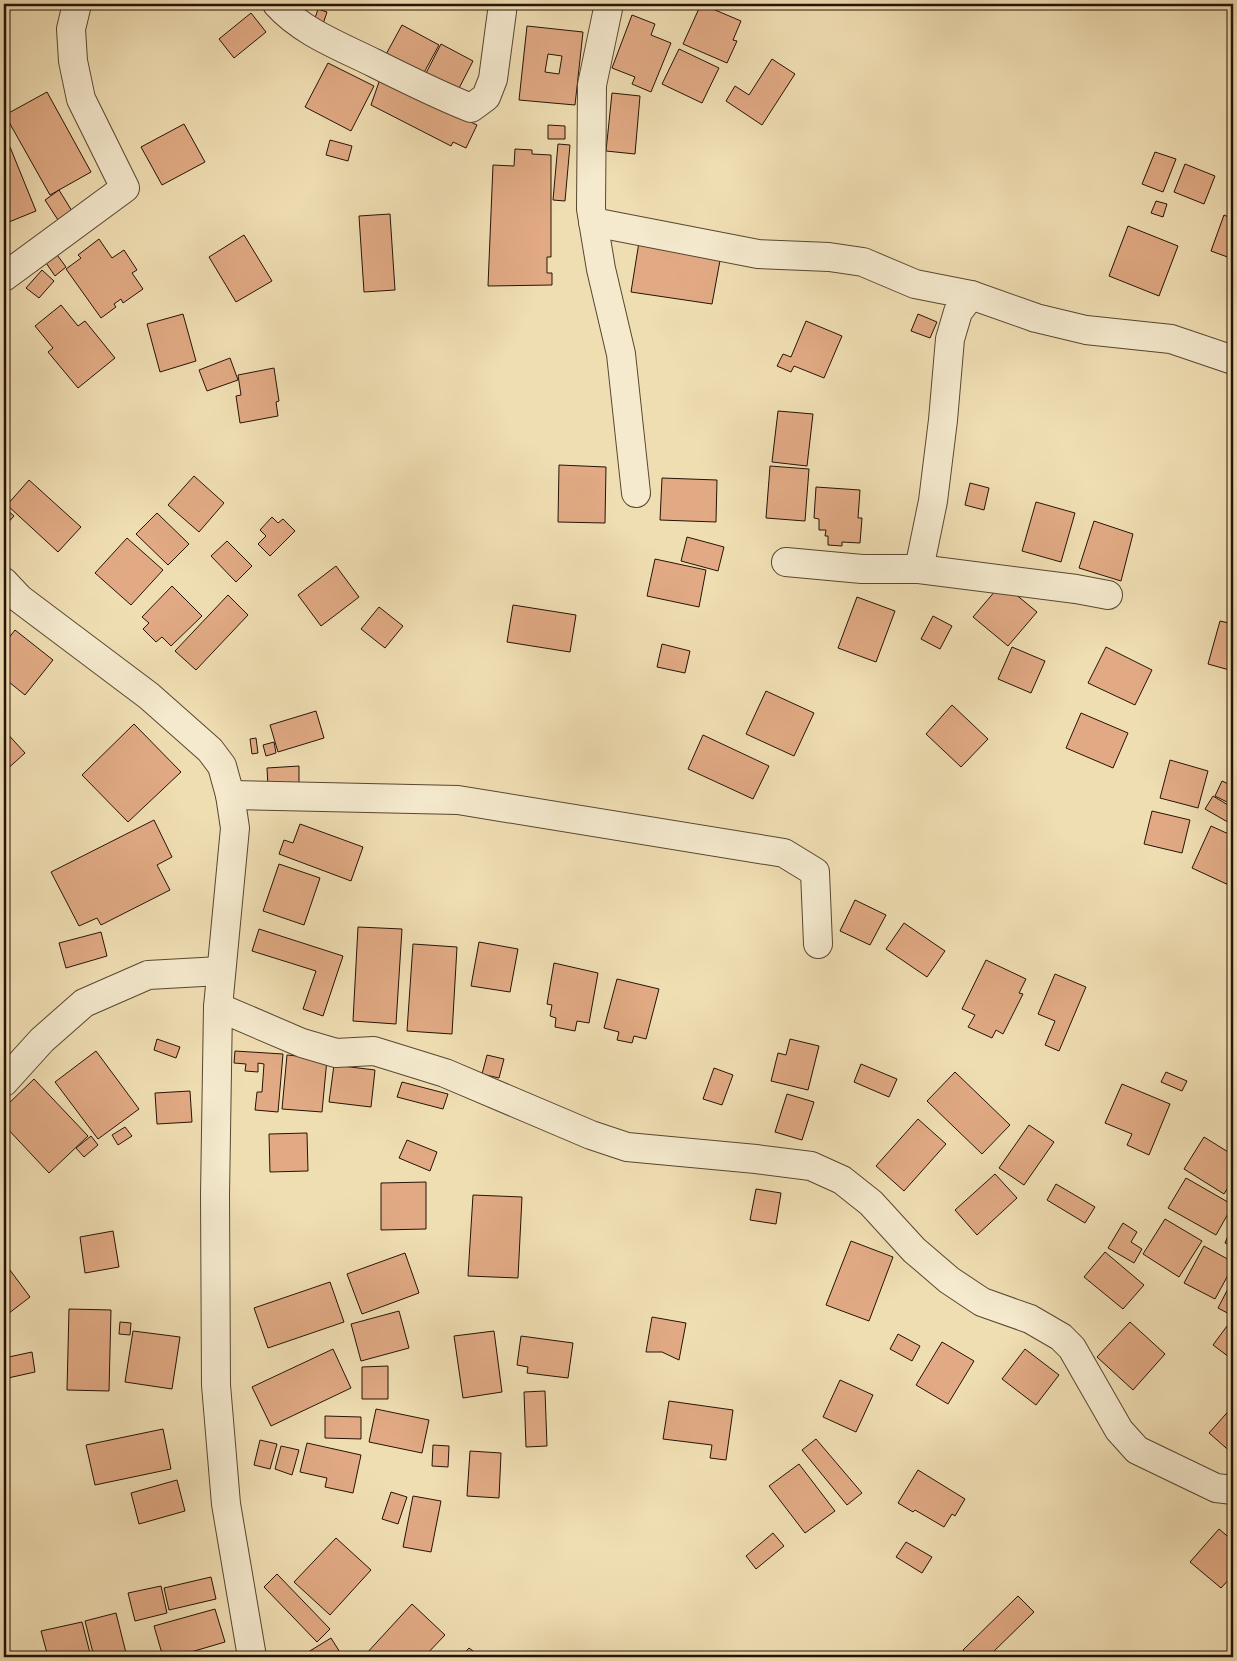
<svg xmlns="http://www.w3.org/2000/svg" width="1237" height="1661" font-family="Cardo,serif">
  <rect width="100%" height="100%" fill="#f0deb3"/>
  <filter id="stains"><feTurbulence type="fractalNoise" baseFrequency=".004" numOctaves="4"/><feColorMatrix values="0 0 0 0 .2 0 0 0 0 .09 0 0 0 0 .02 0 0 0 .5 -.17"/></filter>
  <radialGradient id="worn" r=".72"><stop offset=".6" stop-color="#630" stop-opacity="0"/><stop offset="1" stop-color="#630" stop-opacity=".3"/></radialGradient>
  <g fill="#e1aa84" stroke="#261306" fill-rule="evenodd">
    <path d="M701,4L741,21L733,40L737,41L727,63L683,44Z"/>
    <path d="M318,9L327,12L322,27L313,24Z"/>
    <path d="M251,13L266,32L234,58L219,39Z"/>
    <path d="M632,15L655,24L651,35L671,43L651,92L632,84L635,77L612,68Z"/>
    <path d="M402,25L439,45L421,78L384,58Z"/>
    <path d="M527,26L583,32L575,105L519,100ZM548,54L562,56L559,74L545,72Z"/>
    <path d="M441,44L473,61L455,96L423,79Z"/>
    <path d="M679,49L719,68L702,103L662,84Z"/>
    <path d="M772,59L795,74L762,125L726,101L735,86L749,95Z"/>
    <path d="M328,63L374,86L351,131L305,107Z"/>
    <path d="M380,79L477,125L466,148L453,142L451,146L371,105Z"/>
    <path d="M47,92L91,172L50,195L5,115Z"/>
    <path d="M612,93L640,96L635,154L606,151Z"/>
    <path d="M184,124L205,162L162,185L141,147Z"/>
    <path d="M548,125L565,126V139H548Z"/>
    <path d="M330,140L352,146L348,161L326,155Z"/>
    <path d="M558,144L570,145L565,201L553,200Z"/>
    <path d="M10,147L36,211L4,224V150Z"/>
    <path d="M515,149L532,150V154L551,155V257H547V273H552V285L488,286L493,165L514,166Z"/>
    <path d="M1155,152L1176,159L1163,192L1142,184Z"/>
    <path d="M1185,164L1215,176L1204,204L1174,192Z"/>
    <path d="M59,190L72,211L58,220L45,200Z"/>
    <path d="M1156,201L1167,204L1163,217L1151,213Z"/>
    <path d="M390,214L395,290L364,292L359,216Z"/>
    <path d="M1224,215L1233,219V259L1211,251Z"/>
    <path d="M1128,226L1178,246L1159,296L1109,276Z"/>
    <path d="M244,235L272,281L236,302L209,257Z"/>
    <path d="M99,239L112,258L124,250L137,270L132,273L143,289L123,303L121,299L114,304L116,307L101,318L66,269L81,258L78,255Z"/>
    <path d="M639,242L721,255L712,304L631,292Z"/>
    <path d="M55,252L66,267L55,276L44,260Z"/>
    <path d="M42,270L54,281L39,298L26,288Z"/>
    <path d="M61,305L78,326L85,321L115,358L78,388L48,352L53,348L35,326Z"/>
    <path d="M183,314L196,361L160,372L147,324Z"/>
    <path d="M918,314L937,322L930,338L911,331Z"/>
    <path d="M806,321L842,336L824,378L794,366L791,372L777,366L783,354L791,357Z"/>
    <path d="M230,358L238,380L207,391L199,370Z"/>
    <path d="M274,368L279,401L276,402L278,416L240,423L236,396L241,395L238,375Z"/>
    <path d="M778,411L813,414L807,466L772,462Z"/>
    <path d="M559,465L606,467L605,523L558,522Z"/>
    <path d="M770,466L809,469L805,521L766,518Z"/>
    <path d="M194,476L224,503L199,532L168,505Z"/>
    <path d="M662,478L717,480L716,522L660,520Z"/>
    <path d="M29,480L81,527L58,552L7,505Z"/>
    <path d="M970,483L989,488L984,510L965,505Z"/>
    <path d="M816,487L860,490L858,518H862L860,543L842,542V546L828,545V536H825L826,530H819V519L814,518Z"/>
    <path d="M1036,502L1075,513L1061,562L1022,551Z"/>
    <path d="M6,509L14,516L4,527V512Z"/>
    <path d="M157,513L189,544L168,565L136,534Z"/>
    <path d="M272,517L278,523L283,519L295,531L270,556L258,544L266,536L260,530Z"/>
    <path d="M1094,521L1133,534L1121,581L1079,568Z"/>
    <path d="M687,537L724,547L718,571L681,561Z"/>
    <path d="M127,538L163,570L131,605L95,573Z"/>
    <path d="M227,541L252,566L236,582L211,556Z"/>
    <path d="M655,559L706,570L699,607L647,596Z"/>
    <path d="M336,566L359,597L321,626L298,595Z"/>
    <path d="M1002,583L1037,612L1008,646L973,617Z"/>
    <path d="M172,586L202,616L171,646L162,637L156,642L143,629L149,623L142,617Z"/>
    <path d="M228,595L248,615L196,670L175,651Z"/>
    <path d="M857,597L895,611L876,662L838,648Z"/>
    <path d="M513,605L576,615L570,652L507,642Z"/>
    <path d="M379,607L403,626L385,648L361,629Z"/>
    <path d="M933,616L952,626L940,649L921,639Z"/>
    <path d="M1220,621L1233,624V671L1208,664Z"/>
    <path d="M15,630L53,660L25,695L4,678V644Z"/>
    <path d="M662,644L690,651L685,673L657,667Z"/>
    <path d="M1012,647L1045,661L1031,693L998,679Z"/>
    <path d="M1106,647L1152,670L1135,705L1088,683Z"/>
    <path d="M766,691L814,713L794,756L746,734Z"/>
    <path d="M952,705L988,739L961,767L926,734Z"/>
    <path d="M316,711L324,738L278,752L270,725Z"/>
    <path d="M1081,713L1128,733L1113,768L1066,748Z"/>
    <path d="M134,724L181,772L128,822L82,775Z"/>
    <path d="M4,730L25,753L4,772Z"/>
    <path d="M703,735L769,766L753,799L688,769Z"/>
    <path d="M256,738L258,753L252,754L250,739Z"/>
    <path d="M274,742L276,753L266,756L263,745Z"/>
    <path d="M1170,760L1208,771L1198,808L1160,798Z"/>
    <path d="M299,766V786L268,787L267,768Z"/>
    <path d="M1222,781L1233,786V805L1215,796Z"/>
    <path d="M1213,796L1233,808V825L1205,809Z"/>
    <path d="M1152,811L1190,820L1182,853L1144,844Z"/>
    <path d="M154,820L172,857L157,865L170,890L101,925L97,918L79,926L51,872Z"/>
    <path d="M300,824L363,847L351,881L279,854L284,840L293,843Z"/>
    <path d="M1211,826L1233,836V887L1192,868Z"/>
    <path d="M279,864L320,878L304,925L263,911Z"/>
    <path d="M855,900L886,915L870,945L840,931Z"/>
    <path d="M904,923L945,951L927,977L886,949Z"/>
    <path d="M358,927L402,929L396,1024L353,1021Z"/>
    <path d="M259,929L343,956L323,1016L303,1009L316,971L252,951Z"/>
    <path d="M101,932L107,956L66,968L59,943Z"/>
    <path d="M479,942L518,949L510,992L471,986Z"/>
    <path d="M413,944L457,947L452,1034L407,1031Z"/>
    <path d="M986,960L1026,979L1019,993L1023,994L1003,1034L996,1030L992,1038L968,1027L975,1015L962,1009Z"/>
    <path d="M554,963L598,973L589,1023L577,1021L575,1031L555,1027L556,1018L550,1016L552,1005L547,1004Z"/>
    <path d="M1055,974L1086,987L1059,1051L1045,1045L1055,1021L1038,1014Z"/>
    <path d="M617,979L659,989L646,1039L634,1036L632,1043L617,1040L619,1032L604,1028Z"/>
    <path d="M157,1039L180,1047L176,1058L154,1050Z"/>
    <path d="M790,1039L819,1046L808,1090L771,1081L778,1053L786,1055Z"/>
    <path d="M96,1051L139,1109L98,1139L55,1082Z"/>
    <path d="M235,1051L283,1054L278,1112L255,1110L257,1092H262L264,1064L258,1063V1072L245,1071L246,1064L234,1063Z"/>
    <path d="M287,1055L327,1059L322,1112L282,1109Z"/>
    <path d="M487,1055L504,1059L499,1078L482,1074Z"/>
    <path d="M861,1064L897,1079L889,1097L854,1082Z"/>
    <path d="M334,1065L375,1070L371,1107L329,1102Z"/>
    <path d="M714,1068L733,1075L722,1105L703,1099Z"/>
    <path d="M955,1072L1010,1125L982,1154L927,1101Z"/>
    <path d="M1166,1072L1187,1081L1182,1091L1161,1082Z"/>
    <path d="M34,1079L88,1136L49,1173L4,1125V1108Z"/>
    <path d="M402,1082L448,1094L443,1109L397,1097Z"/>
    <path d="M1122,1084L1170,1104L1149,1155L1127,1145L1132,1134L1105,1123Z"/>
    <path d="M190,1091L192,1122L157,1124L155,1093Z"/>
    <path d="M787,1094L814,1102L802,1140L775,1132Z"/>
    <path d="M918,1119L946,1144L904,1191L876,1166Z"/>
    <path d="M1029,1125L1054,1142L1024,1185L999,1168Z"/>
    <path d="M125,1127L132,1136L118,1145L112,1135Z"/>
    <path d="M307,1133L308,1171L270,1172L269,1134Z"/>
    <path d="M91,1136L98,1145L84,1157L76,1148Z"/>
    <path d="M1204,1137L1233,1155V1179L1224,1194L1184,1169Z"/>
    <path d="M407,1140L437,1152L430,1171L399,1158Z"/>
    <path d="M995,1174L1017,1198L977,1235L955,1210Z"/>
    <path d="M1186,1178L1233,1205L1216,1235L1168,1208Z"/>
    <path d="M426,1182V1229L381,1230V1183Z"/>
    <path d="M1056,1184L1095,1207L1085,1223L1047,1200Z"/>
    <path d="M756,1189L781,1193L776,1224L750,1220Z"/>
    <path d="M473,1195L522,1197L518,1278L468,1276Z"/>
    <path d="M1165,1219L1202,1241L1179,1277L1143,1254Z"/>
    <path d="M1123,1223L1137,1232L1131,1242L1142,1249L1134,1263L1108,1248Z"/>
    <path d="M1233,1224V1246L1225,1243Z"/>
    <path d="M113,1231L119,1267L85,1273L80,1237Z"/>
    <path d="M851,1241L893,1257L869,1321L826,1305Z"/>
    <path d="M1204,1246L1233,1262V1266L1215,1299L1184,1283Z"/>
    <path d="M1105,1252L1144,1285L1123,1309L1084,1277Z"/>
    <path d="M405,1253L419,1293L362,1314L347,1274Z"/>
    <path d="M4,1262L30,1297L4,1317Z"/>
    <path d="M1233,1279V1316L1218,1308Z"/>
    <path d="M330,1282L344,1322L268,1348L254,1308Z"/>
    <path d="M69,1309L111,1310L109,1391L67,1390Z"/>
    <path d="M399,1311L409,1348L361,1361L351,1324Z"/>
    <path d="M652,1317L686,1323L679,1360L662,1352H646Z"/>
    <path d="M120,1322L131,1323L130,1335L119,1334Z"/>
    <path d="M1130,1322L1165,1354L1133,1390L1097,1357Z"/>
    <path d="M1230,1322L1233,1325V1360L1213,1345Z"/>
    <path d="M133,1331L180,1337L172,1389L125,1382Z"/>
    <path d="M494,1331L502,1392L463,1398L454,1336Z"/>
    <path d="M898,1334L920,1346L912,1361L890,1349Z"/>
    <path d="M521,1336L573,1343L568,1378L527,1373L528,1367L517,1365Z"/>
    <path d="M942,1342L974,1361L948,1404L916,1385Z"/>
    <path d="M333,1349L351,1388L271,1426L252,1387Z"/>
    <path d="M1025,1349L1059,1375L1036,1405L1002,1379Z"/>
    <path d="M32,1352L35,1372L8,1378L4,1358Z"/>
    <path d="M388,1366V1399H362V1367Z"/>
    <path d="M840,1380L873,1395L856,1432L823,1417Z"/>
    <path d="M545,1391L547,1446L526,1447L524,1392Z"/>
    <path d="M669,1401L733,1410L726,1460L710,1458L712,1445L663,1439Z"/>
    <path d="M1233,1406V1454L1209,1433Z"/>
    <path d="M376,1409L429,1420L422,1453L369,1442Z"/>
    <path d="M325,1416L361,1417V1439L325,1438Z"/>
    <path d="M163,1429L171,1469L95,1485L86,1445Z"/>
    <path d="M816,1439L862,1493L847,1505L802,1450Z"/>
    <path d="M260,1440L277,1444L270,1469L254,1465Z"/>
    <path d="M307,1443L361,1455L353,1493L325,1487L327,1478L300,1472Z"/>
    <path d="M433,1445L449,1446L448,1467L432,1466Z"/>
    <path d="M281,1446L299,1450L292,1475L275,1469Z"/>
    <path d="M470,1451L501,1453L499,1498L467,1496Z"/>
    <path d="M799,1464L835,1511L805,1533L769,1486Z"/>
    <path d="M918,1470L965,1499L955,1516L952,1514L944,1527L915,1510L913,1512L898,1503Z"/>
    <path d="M177,1480L185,1511L139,1524L131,1493Z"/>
    <path d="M391,1492L407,1497L398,1524L382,1519Z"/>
    <path d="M413,1496L441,1501L431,1552L403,1547Z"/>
    <path d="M1219,1529L1233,1541V1575L1221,1588L1190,1562Z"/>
    <path d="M773,1533L784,1546L756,1569L746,1556Z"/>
    <path d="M336,1538L371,1570L330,1615L294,1582Z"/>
    <path d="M906,1542L932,1557L922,1573L896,1557Z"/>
    <path d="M277,1574L330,1629L317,1642L264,1587Z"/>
    <path d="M211,1577L216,1599L169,1610L164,1588Z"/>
    <path d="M161,1586L167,1613L135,1621L128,1593Z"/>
    <path d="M1018,1596L1034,1612L988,1657H970L963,1650Z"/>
    <path d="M412,1604L445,1635L424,1657H368L365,1655Z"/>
    <path d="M215,1609L225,1642L174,1657H163L154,1626Z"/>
    <path d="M116,1613L127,1657H94L85,1621Z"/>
    <path d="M82,1622L91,1657H48L41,1631Z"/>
    <path d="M331,1638L343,1657H300Z"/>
    <path d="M469,1648L481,1657H461Z"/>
  </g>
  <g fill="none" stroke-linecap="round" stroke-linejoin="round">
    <g stroke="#584631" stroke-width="30">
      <g id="street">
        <path d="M277,4C302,32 340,46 374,63C406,79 438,95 471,108L486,97L493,79L503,4"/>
        <path d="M609,4L592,85L591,209L601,269L621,354L636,493"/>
        <path d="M593,222L758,254L829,257L863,262L915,284L971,295L1036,318L1086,330L1171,339L1233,360"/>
        <path d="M4,277L125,188L81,99L73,61L71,29L77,4"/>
        <path d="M786,562L862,569H919L1076,589L1108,595"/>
        <path d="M919,569L933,501L943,420L950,339L958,312L971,295"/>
        <path d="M4,582L20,599L149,696L210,750L222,766L230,795L235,828L218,1007L215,1195L216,1385L226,1504L252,1657"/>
        <path d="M230,795L458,800L784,853L815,872L818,944"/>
        <path d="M218,1007L302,1043L336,1053L374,1051L445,1073L591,1135L627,1147L756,1159L811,1166L842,1180L871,1203L914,1250L949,1280L982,1302L1030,1319L1061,1337L1072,1348L1119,1430L1137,1450L1216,1488L1233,1490"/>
        <path d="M4,1082L42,1040L84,1003L148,975L220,971"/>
      </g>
    </g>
    <use href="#street" stroke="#f5eace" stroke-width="28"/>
  </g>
  <rect width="1237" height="1661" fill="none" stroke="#f0deb3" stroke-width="20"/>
  <rect x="5" y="5" width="1227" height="1651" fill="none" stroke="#261306" stroke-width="2.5"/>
  <rect x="10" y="10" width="1217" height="1641" fill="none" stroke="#261306"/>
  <rect width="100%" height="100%" filter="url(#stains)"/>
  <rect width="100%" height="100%" fill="url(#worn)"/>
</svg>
